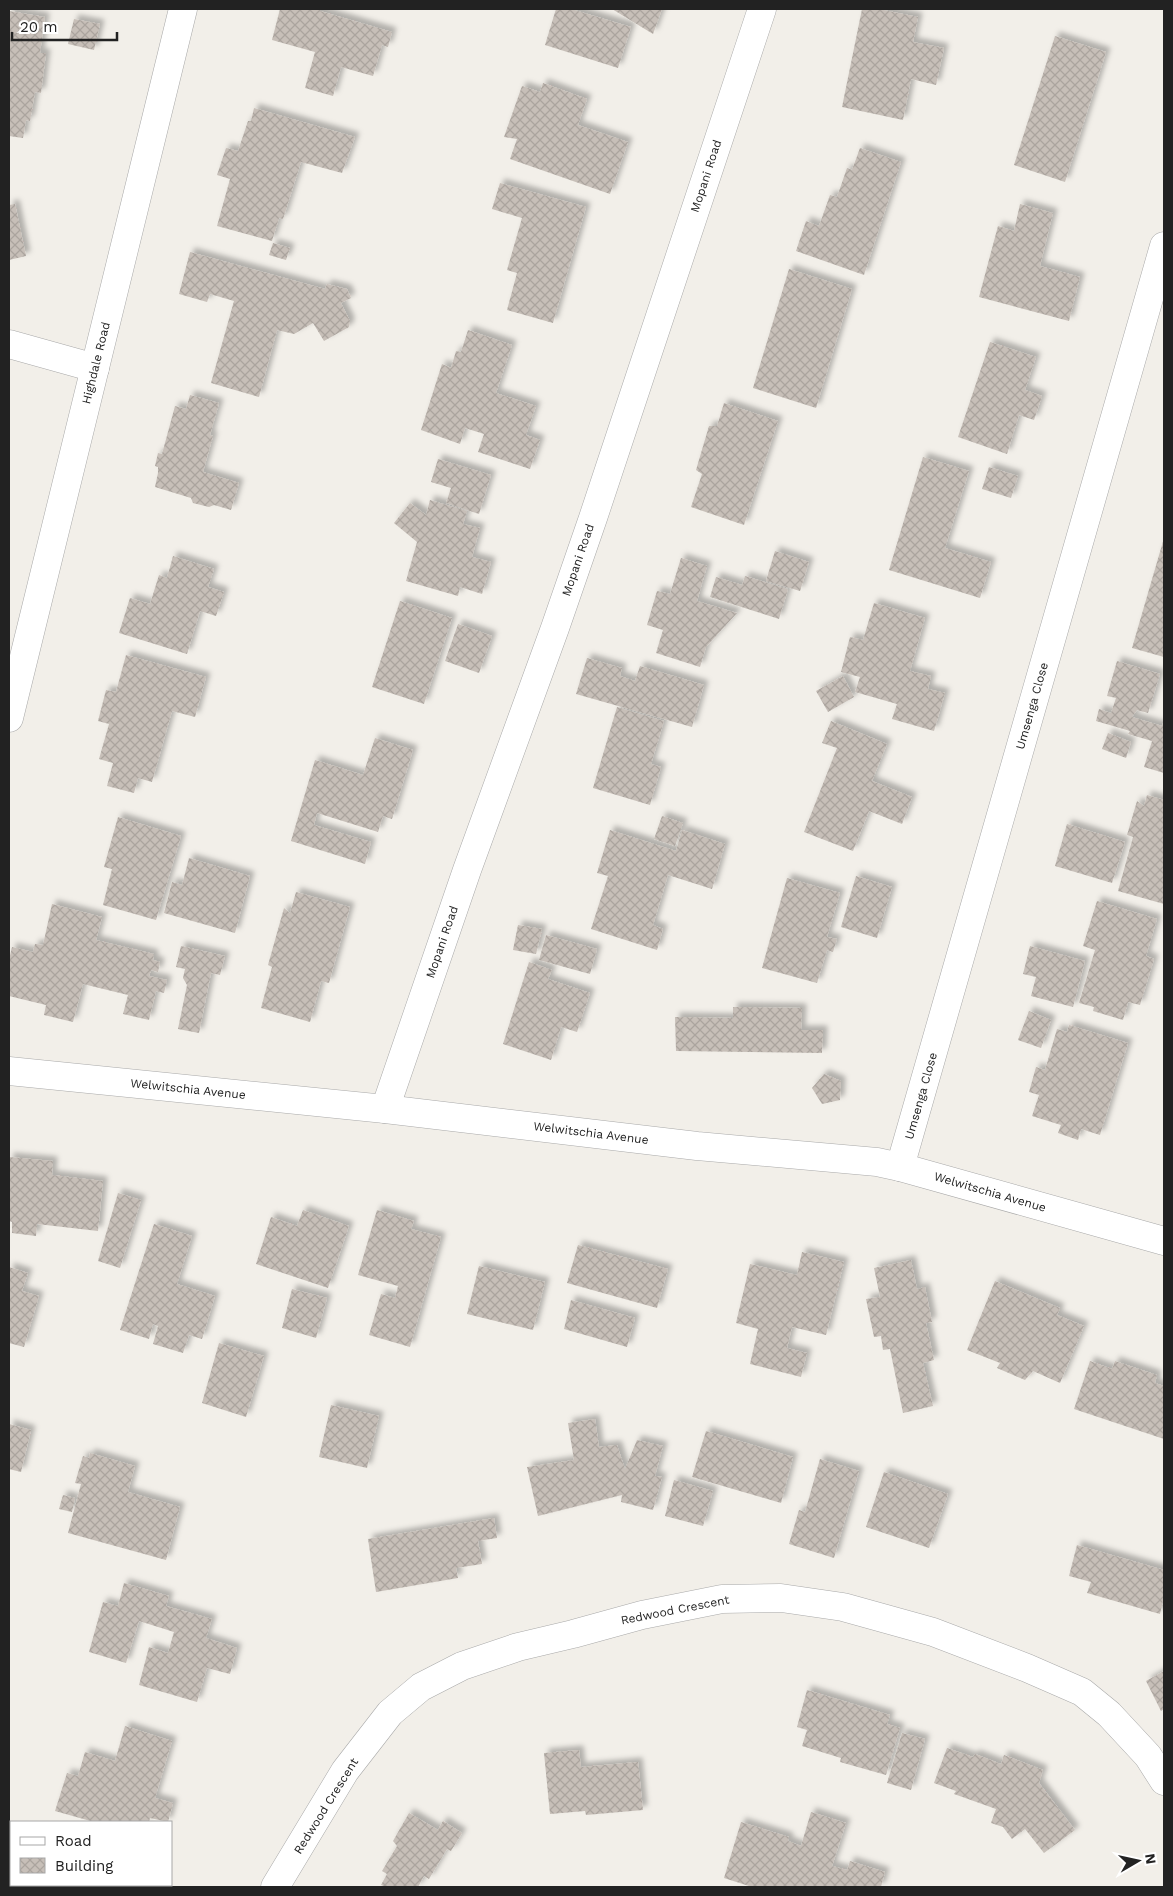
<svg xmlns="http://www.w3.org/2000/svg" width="1173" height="1896" font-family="'Work Sans',sans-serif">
  <defs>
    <pattern id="building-cross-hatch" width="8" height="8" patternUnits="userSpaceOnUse" patternTransform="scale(1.25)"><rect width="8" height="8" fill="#c7bfb8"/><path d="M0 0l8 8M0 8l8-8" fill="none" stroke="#aba49e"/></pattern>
    <filter id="shadow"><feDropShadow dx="4.5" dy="-4.5" stdDeviation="2.5" flood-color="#0004"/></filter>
  </defs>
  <rect width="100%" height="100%" fill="#f2efe9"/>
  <g fill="url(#building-cross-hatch)" filter="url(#shadow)">
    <path d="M280,9H320V11L392,32L388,47L382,45L373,76L341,67L333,96L305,88L315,52L272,40Z"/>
    <path d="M556,9H571L631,27L618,68L545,45Z"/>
    <path d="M612,9H662L653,34Z"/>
    <path d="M862,9H878L918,17L913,42L944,48L936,85L911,79L903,120L842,107Z"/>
    <path d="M9,11L45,17L40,53H46L41,93L35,92L30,121L26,120L23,138L9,136Z"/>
    <path d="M74,19L100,24L94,50L68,44Z"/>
    <path d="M1055,36L1106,52L1065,182L1014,165Z"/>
    <path d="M543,83L587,99L578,125L628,142L610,194L510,159L517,139L504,137L522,86L540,92Z"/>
    <path d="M254,108L355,137L342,173L301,162L283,219L279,218L272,241L217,226L230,179L217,175L226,148L238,151L248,121H251Z"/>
    <path d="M860,148L901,162L864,275L796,251L806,221L819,226L830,195L837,197L847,168L852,170Z"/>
    <path d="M500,183L586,207L553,323L507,310L517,273L507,270L522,218L492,209Z"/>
    <path d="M15,204L26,256L9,260V205Z"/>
    <path d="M1020,204L1053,213L1040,266L1080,277L1069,321L979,297L998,226L1014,231Z"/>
    <path d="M273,243L290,248L286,260L269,255Z"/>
    <path d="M190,252L325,289L327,284L347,289L351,298L341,303L350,321L349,327L324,341L313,323L294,334L277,330L259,397L211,383L234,301L210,294L207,302L179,294Z"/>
    <path d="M789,269L852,289L816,408L753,388Z"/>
    <path d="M468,330L512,345L496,393L536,406L526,435L540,440L530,469L478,452L484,434L465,428L460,444L421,430L442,364L451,368L456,351L461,352Z"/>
    <path d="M990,342L1036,357L1025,390L1042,396L1034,420L1019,415L1007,454L958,437Z"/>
    <path d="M190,395L219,403L210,435L213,436L203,472L239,483L231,510L214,505L209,507L193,503L191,498L155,487L158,473V467L155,466L158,453L162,454L175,406L186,409Z"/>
    <path d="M724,403L778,421L744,525L691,507L702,474L696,470L709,426H717Z"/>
    <path d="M923,457L969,471L945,548L991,562L980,598L889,570Z"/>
    <path d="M438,459L491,475L479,514L446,503L451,488L431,482Z"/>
    <path d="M989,467L1018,476L1011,498L982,489Z"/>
    <path d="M430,500L467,511L463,524L480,528L472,557L491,562L482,594L460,587L458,596L406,581L417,542L394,523L410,503L426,515Z"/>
    <path d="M1164,538V657L1132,648Z"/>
    <path d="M775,551L809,562L800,591L766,581Z"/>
    <path d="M173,556L214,569L208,587L224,592L216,616L200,611L187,654L119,633L130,598L150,604L159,575L167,578Z"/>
    <path d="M681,558L707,566L697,601L737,613L706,647L700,667L656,653L663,630L647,625L657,591L670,594Z"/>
    <path d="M745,576L788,589L779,619L710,597L716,577L742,585Z"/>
    <path d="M400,601L452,618L424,704L372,687Z"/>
    <path d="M874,603L925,618L910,671L931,676L928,689L945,693L934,731L892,719L897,704L855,692L860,677L841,672L850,637L863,640Z"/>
    <path d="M458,624L492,636L479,673L445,661Z"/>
    <path d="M126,655L206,677L195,717L172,711L152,782L138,778L134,793L107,786L113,763L99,759L109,724L98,721L106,690L116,692Z"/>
    <path d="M587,658L622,668L620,676L635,681L640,666L704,685L692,727L576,694Z"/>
    <path d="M1117,661L1160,674L1148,713L1137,710L1132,717L1162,726L1164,720V773L1144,767L1152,741L1128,734L1130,731L1096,721L1099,709L1111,713L1116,698L1107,696Z"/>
    <path d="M843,676L854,697L828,712L816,691Z"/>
    <path d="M617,707L664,721L651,764L661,767L650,805L593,788Z"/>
    <path d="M831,721L887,744L872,781L912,797L902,824L869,811L853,851L804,832L837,748L822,743Z"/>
    <path d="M1108,733L1131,742L1126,758L1102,749Z"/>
    <path d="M375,738L413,750L392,819L383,816L378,832L317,813L314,825L371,842L365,864L291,841L315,760L363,775Z"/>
    <path d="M1147,795L1164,800V904L1118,891L1133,837L1127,835L1137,801L1144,806Z"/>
    <path d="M662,816L683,823L675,846L654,839Z"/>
    <path d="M118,817L181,836L156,920L103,905L112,869L104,867Z"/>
    <path d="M1067,824L1125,842L1112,883L1055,866Z"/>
    <path d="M610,830L676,851L682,830L725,844L712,889L668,875L653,925L663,929L657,950L591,929L608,876L597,873Z"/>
    <path d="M189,858L250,876L235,933L164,913L172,882L182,885Z"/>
    <path d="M856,876L892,887L877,938L841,927Z"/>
    <path d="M787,878L840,893L827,937L837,939L833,952L827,950L817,983L762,968Z"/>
    <path d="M296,892L350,907L329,983L321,981L310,1022L261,1008L272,967L268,965L284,908L290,913Z"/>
    <path d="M1097,901L1157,919L1146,956L1154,959L1140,1005L1128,1002L1123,1020L1093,1011L1094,1007L1079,1003L1095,950L1083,946Z"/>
    <path d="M52,904L102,917L96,940L154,954L153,960L160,962L158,972L151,970L149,976L167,980L164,993L156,991L149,1020L123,1014L128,995L83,984L73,1022L44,1015L46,1005L9,996V960L12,947L33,952L35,944L43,945Z"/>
    <path d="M518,925L542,929L536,954L513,950Z"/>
    <path d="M546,935L597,949L590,974L539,960Z"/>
    <path d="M181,946L225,956L220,975L211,973L199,1033L178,1029L187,985L183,978L185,969L176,967Z"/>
    <path d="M1030,946L1085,961L1073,1007L1031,996L1036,977L1023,974Z"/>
    <path d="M529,962L552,970L548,979L590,993L577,1032L561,1027L551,1060L503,1044Z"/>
    <path d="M733,1007L802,1008L801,1030H823L822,1053L676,1051L675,1017L733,1018Z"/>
    <path d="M1029,1011L1051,1020L1041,1048L1018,1040Z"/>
    <path d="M1069,1025L1128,1043L1100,1135L1081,1129L1078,1140L1058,1133L1061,1125L1032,1116L1039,1095L1029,1092L1036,1067L1045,1070L1057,1029L1067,1032Z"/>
    <path d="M824,1074L841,1081L840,1100L822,1104L812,1088Z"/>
    <path d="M9,1157L53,1161L52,1175L103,1181L98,1231L37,1224L36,1236L12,1233V1222L9,1221Z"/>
    <path d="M118,1193L141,1200L120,1268L98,1261Z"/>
    <path d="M303,1210L349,1226L328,1288L256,1264L271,1217L297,1226Z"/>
    <path d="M377,1210L414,1221L411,1229L441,1237L410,1347L369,1335L381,1294L395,1298L398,1286L358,1275Z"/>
    <path d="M154,1224L192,1236L177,1284L215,1296L202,1339L189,1335L183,1353L153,1344L158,1326L153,1324L149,1339L120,1330Z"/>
    <path d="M578,1245L668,1269L657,1308L567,1283Z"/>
    <path d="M802,1252L844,1262L826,1335L792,1327L787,1348L807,1353L801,1377L750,1364L758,1329L736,1323L750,1264L797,1275Z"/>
    <path d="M911,1260L917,1289L925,1287L932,1322L926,1323L934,1360L923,1363L933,1406L903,1413L890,1349L883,1350L881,1336L874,1337L866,1299L880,1297L874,1268Z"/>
    <path d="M479,1266L545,1282L533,1330L467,1314Z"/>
    <path d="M9,1267L28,1273L22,1291L39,1296L24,1347L9,1343Z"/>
    <path d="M995,1281L1060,1308L1057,1315L1084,1326L1060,1383L1033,1371L1025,1380L997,1368L1000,1363L967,1350Z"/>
    <path d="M292,1289L327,1298L316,1338L282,1328Z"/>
    <path d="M571,1300L635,1318L627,1347L564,1329Z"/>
    <path d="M219,1343L264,1356L246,1417L202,1403Z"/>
    <path d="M1090,1361L1112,1369L1115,1361L1157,1375L1155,1383L1164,1386V1439L1074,1409Z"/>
    <path d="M331,1405L379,1416L367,1468L319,1457Z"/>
    <path d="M595,1419L599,1447L617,1445L625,1469L637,1440L663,1446L655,1476L662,1477L653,1510L621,1502L622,1495L538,1516L527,1467L574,1460L568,1423Z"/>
    <path d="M9,1424L31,1430L21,1472L9,1469Z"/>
    <path d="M706,1431L793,1457L781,1503L692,1477Z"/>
    <path d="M90,1453L135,1466L128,1492L180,1507L166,1560L68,1533L81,1484L75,1483L83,1456L89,1458Z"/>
    <path d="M820,1459L859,1471L834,1558L789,1544L799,1510L805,1512Z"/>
    <path d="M884,1472L948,1494L929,1548L866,1527Z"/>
    <path d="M674,1480L713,1491L703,1526L665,1516Z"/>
    <path d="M63,1495L75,1498L72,1512L59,1509Z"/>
    <path d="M494,1518L497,1538L478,1541L482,1564L456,1568L458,1578L376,1592L368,1539Z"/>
    <path d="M1077,1545L1164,1570V1596L1160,1614L1087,1593L1091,1582L1069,1576Z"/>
    <path d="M124,1583L169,1596L166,1606L212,1619L206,1638L237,1648L230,1674L207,1668L197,1702L139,1685L149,1647L168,1653L174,1632L139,1621L126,1663L89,1652L103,1602L118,1606Z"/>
    <path d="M1164,1671V1709L1161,1711L1146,1681Z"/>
    <path d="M807,1690L890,1715L887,1724L900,1728L886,1775L840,1762L841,1758L802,1746L807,1730L797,1727Z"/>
    <path d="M125,1726L172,1741L155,1798L173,1803L168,1822L150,1818L149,1822H94L55,1811L67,1773L78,1776L85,1752L115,1761Z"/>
    <path d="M902,1733L925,1739L911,1790L887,1783Z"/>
    <path d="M947,1748L973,1757L975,1754L1001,1764L1004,1755L1043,1770L1039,1783L1075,1830L1044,1853L1025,1829L1012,1839L1003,1827L991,1823L996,1809L954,1794L956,1791L934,1783Z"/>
    <path d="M579,1750L581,1767L638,1762L643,1810L586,1815L585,1811L550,1814L544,1753Z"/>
    <path d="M811,1812L846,1823L832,1866L847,1870L850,1861L885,1872L881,1887H752L724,1878L741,1822L789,1837L788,1841L801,1846Z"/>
    <path d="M409,1813L438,1830L443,1821L462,1833L451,1851L447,1849L429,1879L424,1876L418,1887H386L381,1885L387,1874L382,1871L397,1846L393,1841Z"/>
    <path d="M9,1832H11V1885H19L18,1887H9Z"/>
  </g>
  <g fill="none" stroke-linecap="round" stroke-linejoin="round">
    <g stroke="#a9a9a9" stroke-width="29">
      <g id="street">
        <path d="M9,344L95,368"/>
        <path d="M9,718L183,9"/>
        <path d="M9,1071L385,1109L697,1146L877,1162L900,1167L1164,1241"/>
        <path d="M385,1109L467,870L555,628L593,518L762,9"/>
        <path d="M900,1167L1164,246"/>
        <path d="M275,1887L345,1771L390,1713L421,1687L462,1666L518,1647L573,1634L642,1615L722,1599L781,1598L843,1607L933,1632L1027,1668L1082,1692L1109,1714L1148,1756L1164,1781"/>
      </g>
    </g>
    <use href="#street" stroke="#fff" stroke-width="28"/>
  </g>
  <g text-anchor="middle" stroke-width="5" stroke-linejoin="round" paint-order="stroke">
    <g font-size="12" fill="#222" stroke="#fff">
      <text transform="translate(706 176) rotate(-72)" y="4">Mopani Road</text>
      <text transform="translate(96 363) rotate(-76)" y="4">Highdale Road</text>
      <text transform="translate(578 560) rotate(-71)" y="4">Mopani Road</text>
      <text transform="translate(1032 706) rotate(-74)" y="4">Umsenga Close</text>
      <text transform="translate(442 942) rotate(-71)" y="4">Mopani Road</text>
      <text transform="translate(188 1089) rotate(6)" y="4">Welwitschia Avenue</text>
      <text transform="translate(921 1096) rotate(-74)" y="4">Umsenga Close</text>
      <text transform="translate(591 1133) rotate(7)" y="4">Welwitschia Avenue</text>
      <text transform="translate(990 1192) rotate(16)" y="4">Welwitschia Avenue</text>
      <text transform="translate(675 1610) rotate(-11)" y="4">Redwood Crescent</text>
      <text transform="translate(326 1806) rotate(-58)" y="4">Redwood Crescent</text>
    </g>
  </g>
  <rect width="1173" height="1896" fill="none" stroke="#222222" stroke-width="20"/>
  <rect x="10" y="1821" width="162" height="65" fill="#ffffff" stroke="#a7a7a7"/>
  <rect x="20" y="1837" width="25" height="8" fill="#ffffff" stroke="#a7a7a7"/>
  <text x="55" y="1846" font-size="15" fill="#222222">Road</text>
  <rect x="20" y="1858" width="25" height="15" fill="url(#building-cross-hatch)" stroke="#a7a7a7"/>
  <text x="55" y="1871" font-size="15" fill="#222222">Building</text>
  <g transform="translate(1138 1861) rotate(81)" stroke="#ffffff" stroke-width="4" paint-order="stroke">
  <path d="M0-4L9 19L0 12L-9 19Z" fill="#222222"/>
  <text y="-8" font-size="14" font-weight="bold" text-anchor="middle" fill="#222222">N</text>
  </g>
  <path d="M12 32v8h105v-8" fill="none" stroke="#222222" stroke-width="2.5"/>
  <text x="20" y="32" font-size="15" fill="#222222" stroke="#ffffff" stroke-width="4" paint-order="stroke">20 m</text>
</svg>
